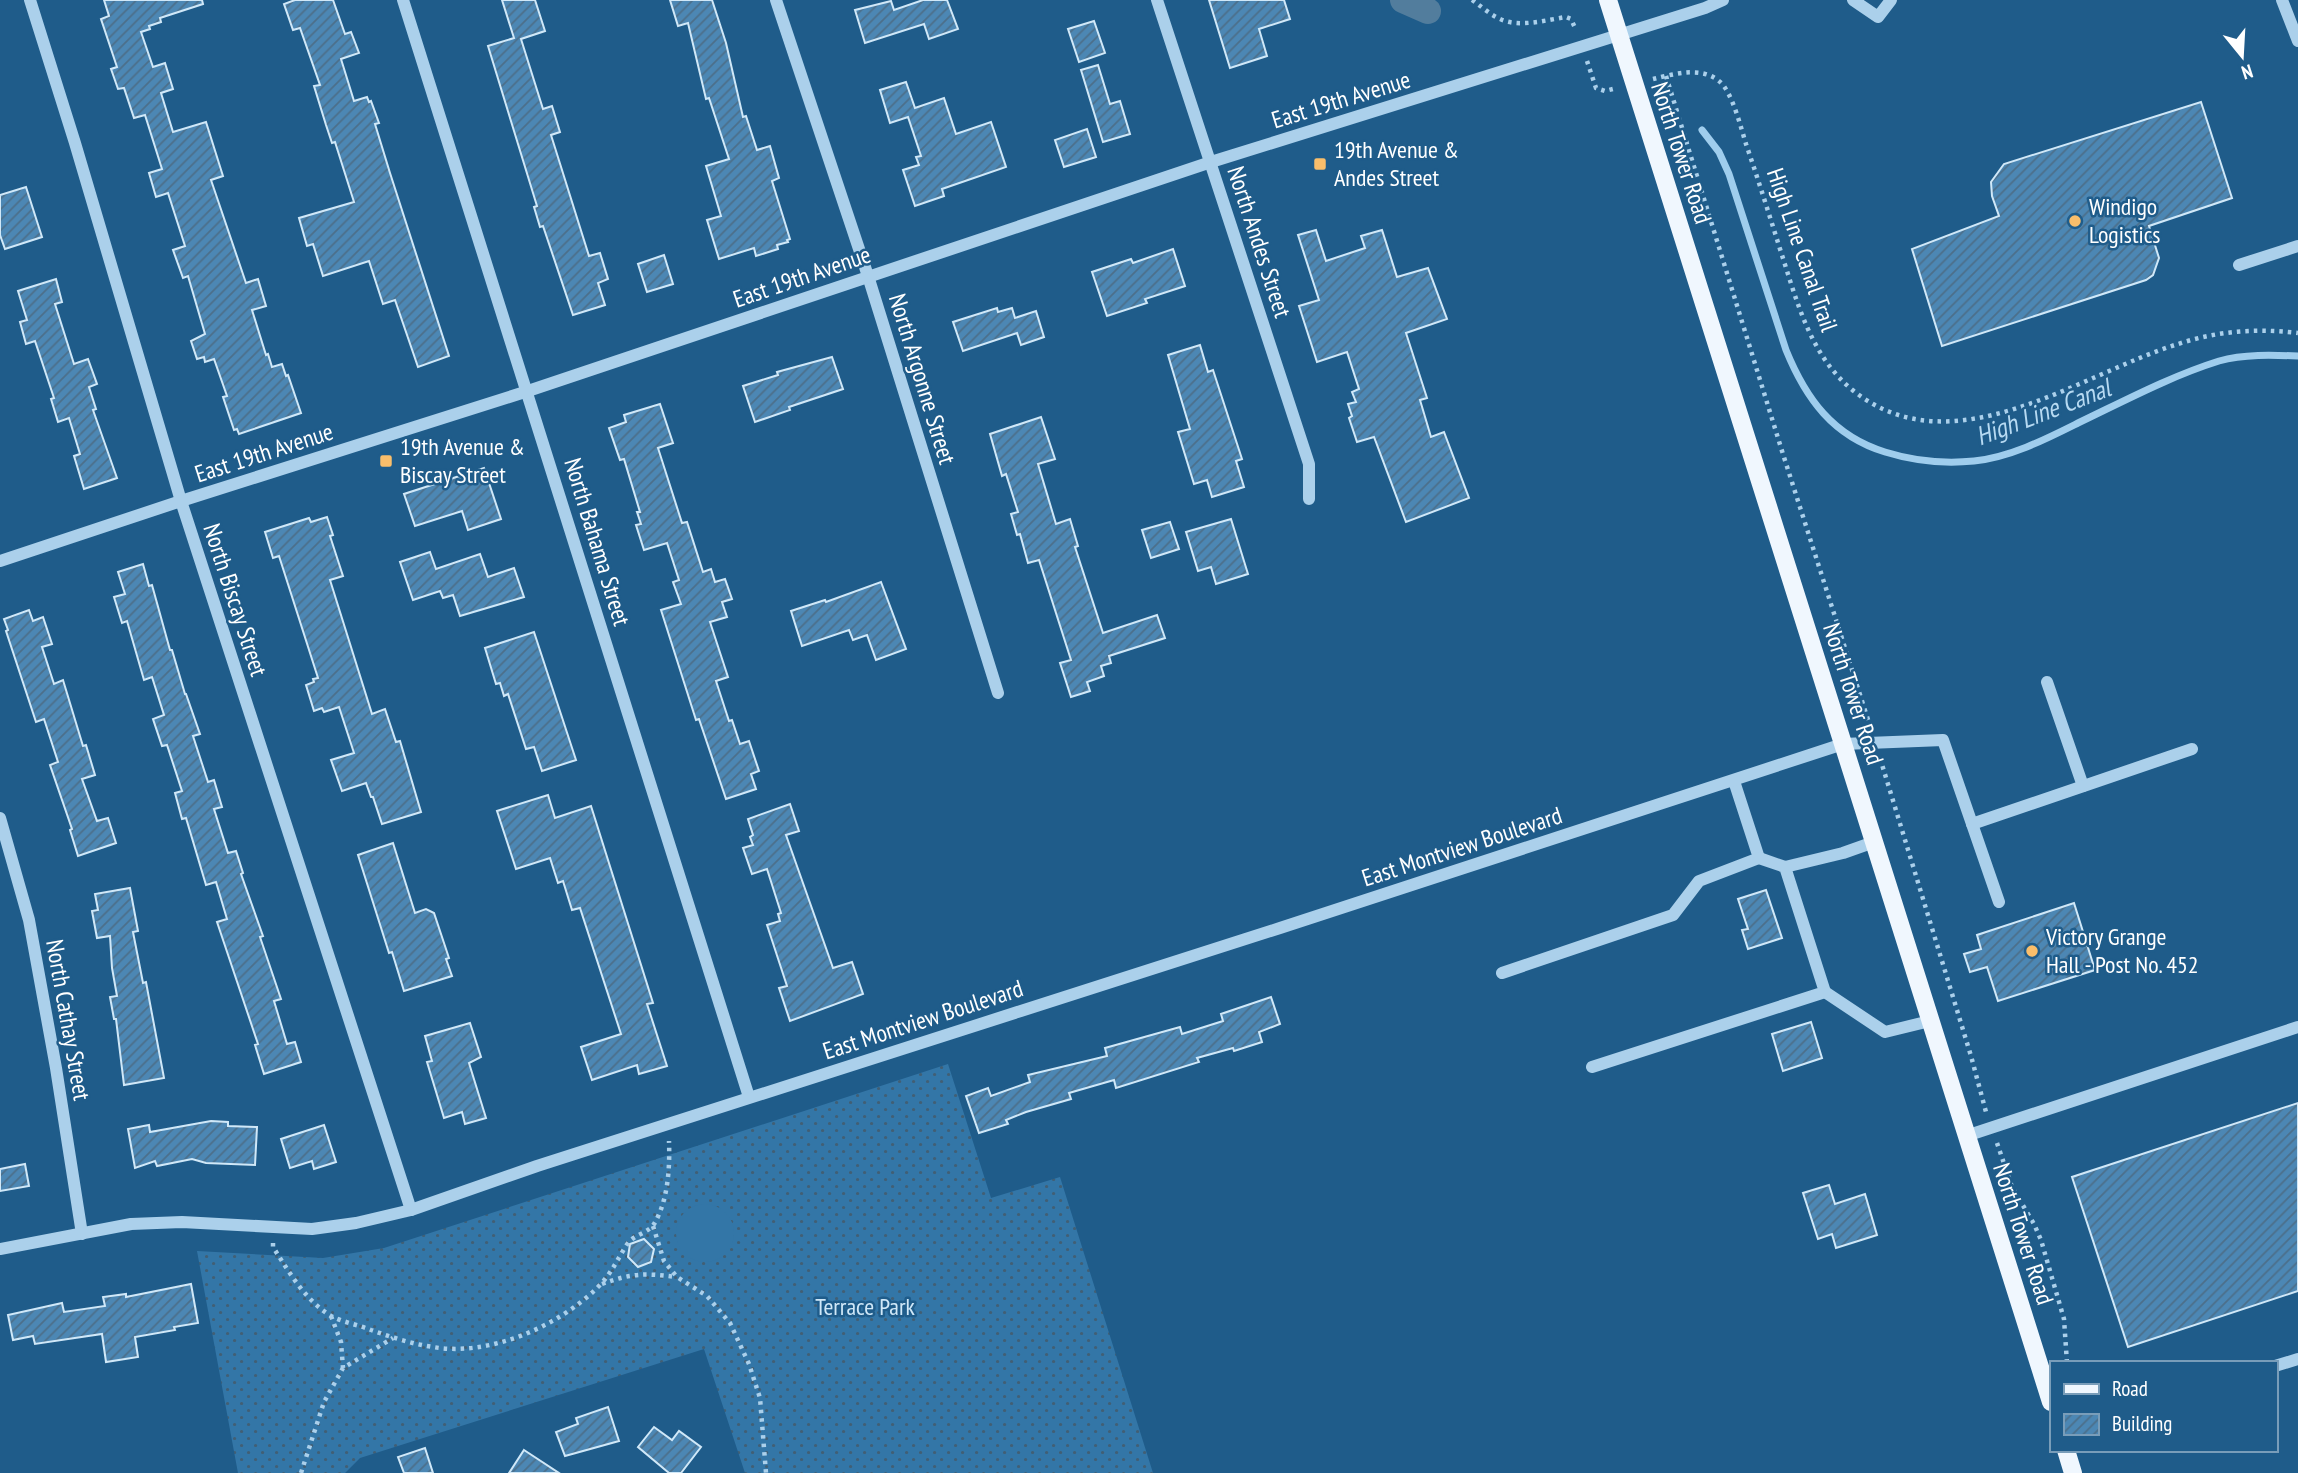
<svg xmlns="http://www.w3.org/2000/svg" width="2298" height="1473" font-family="'PT Sans Narrow',sans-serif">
  <defs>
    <pattern id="grass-dots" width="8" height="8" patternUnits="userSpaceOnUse" patternTransform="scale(1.75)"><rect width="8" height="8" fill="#3376a7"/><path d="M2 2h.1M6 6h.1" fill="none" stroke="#415f75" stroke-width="1.8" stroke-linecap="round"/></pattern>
    <pattern id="building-hatch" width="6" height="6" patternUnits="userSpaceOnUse" patternTransform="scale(1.75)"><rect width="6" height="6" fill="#4c87b4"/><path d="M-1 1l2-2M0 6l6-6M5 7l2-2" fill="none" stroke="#4c6f8a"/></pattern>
  </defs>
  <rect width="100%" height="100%" fill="#1f5c8a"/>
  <path fill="url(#grass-dots)" d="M948,1064L991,1198L1060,1177L1153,1473H745L704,1349L360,1458L345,1473H238L197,1251L323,1258L384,1248Z"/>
  <circle fill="#3376a7" cx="705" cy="1233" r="29"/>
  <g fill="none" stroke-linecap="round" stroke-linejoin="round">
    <path stroke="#9fcded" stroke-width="7" d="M1702,130L1719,152L1729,174L1786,350C1806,399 1833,436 1885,452C1914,461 1944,464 1974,461C2011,457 2046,439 2078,423C2124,401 2171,376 2219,361C2244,354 2272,355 2298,356"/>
    <path stroke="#527d9d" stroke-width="26" d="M1403,0L1428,11"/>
  </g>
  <g fill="url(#building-hatch)" stroke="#d0e8f8" stroke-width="2">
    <path d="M104,0H202L203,4L160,18L161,22L149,26L150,29L141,32L153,67L165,63L173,89L161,93L173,132L206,122L223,176L211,180L246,283L258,279L266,306L252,310L266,355L268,354L272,367L282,364L286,376L288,375L301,413L239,434L237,429L234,430L223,397L227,396L214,359L205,362L204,357L197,359L191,341L205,334L188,276L183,278L173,250L185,246L168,193L156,197L149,173L162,169L145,115L134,118L124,88L118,89L111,69L117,67L101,19L109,16Z"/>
    <path d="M295,0H333L345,34L351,32L359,53L341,59L354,101L367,97L369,102L371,101L379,123L375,124L390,173L449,356L418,367L395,300L383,304L369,261L323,276L313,244L307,246L299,218L354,202L335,142L332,143L326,125L314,86L320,85L300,28L293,30L284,4Z"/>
    <path d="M502,0H535L545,31L521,39L543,109L552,106L560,132L551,135L589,256L600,253L608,279L598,283L605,305L573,315L543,226L540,227L534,207L537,206L488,46L514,38Z"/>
    <path d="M670,0H712L726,43L743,117L746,116L757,150L770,146L779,178L772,181L790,239L787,240L788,242L777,245L778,249L756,256L754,248L719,259L707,220L721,216L706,166L729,159L709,98L706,99L688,23L678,26Z"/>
    <path d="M923,0H947L958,29L929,39L924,24L865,43L855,10L891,1L894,10Z"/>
    <path d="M1209,0H1284L1290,19L1259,29L1267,56L1230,68Z"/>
    <path d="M1094,21L1105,53L1079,62L1068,29Z"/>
    <path d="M1098,65L1110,104L1120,101L1130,134L1103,142L1081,70Z"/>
    <path d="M906,82L915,108L944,98L956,134L991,122L1006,167L942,189L944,196L915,206L903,170L919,165L916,157L921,156L908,117L890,123L880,90Z"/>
    <path d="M2201,102L2232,198L2149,226L2159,258L2153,275L2146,280L1942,346L1912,249L1999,216L1992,196L1991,182L2004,164Z"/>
    <path d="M1087,129L1096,157L1064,167L1055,140Z"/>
    <path d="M26,187L42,237L5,249L0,235V195Z"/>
    <path d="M1316,230L1326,261L1365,248L1361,236L1382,230L1397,277L1428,268L1447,319L1406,333L1427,398L1420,400L1431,437L1444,432L1469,498L1406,522L1374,437L1357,442L1349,418L1352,416L1348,404L1356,402L1352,392L1359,389L1347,352L1317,362L1299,306L1319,300L1298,235Z"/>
    <path d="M1173,249L1185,286L1145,299L1147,303L1107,316L1092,272L1131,259L1133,263Z"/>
    <path d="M664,255L673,284L647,292L638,264Z"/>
    <path d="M56,279L62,302L55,304L74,364L88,359L97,384L89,387L96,409L93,410L117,478L84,489L74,456L80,454L69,418L58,422L51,399L54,398L35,341L26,344L20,322L27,320L18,291Z"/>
    <path d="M997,308L998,312L1012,308L1015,318L1036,311L1044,337L1021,345L1017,333L963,351L953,322Z"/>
    <path d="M1200,345L1208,372L1213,370L1242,459L1236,461L1244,487L1212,497L1207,480L1194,484L1178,432L1190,429L1168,355Z"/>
    <path d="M832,357L843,389L789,407L790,410L755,422L743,386L778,375L777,372Z"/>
    <path d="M660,404L673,443L658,448L682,523L687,522L703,572L711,569L715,582L725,579L732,599L722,602L727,617L710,622L728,677L716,681L729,721L732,720L740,744L749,741L759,771L751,774L756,789L726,799L699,719L696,720L661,610L681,604L673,582L679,580L667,543L644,550L636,525L641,524L637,512H640L624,459L620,460L609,428L626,422L624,415Z"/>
    <path d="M1041,417L1055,459L1038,464L1056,524L1070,519L1078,546L1075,547L1103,633L1157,615L1165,638L1109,656L1111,663L1101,666L1104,676L1087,682L1090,691L1071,697L1060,663L1071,660L1039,560L1028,563L1020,534L1017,535L1011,514L1018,512L1006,474L1002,476L990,434Z"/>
    <path d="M484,468L501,519L468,530L462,511L415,526L404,494Z"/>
    <path d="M327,517L333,535L330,536L343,576L330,580L372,714L385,709L396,742L400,741L421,812L382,824L373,797H371L366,783L342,791L331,760L354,753L339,707L324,712L322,708L314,711L306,685L314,682L313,679L318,678L279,556L273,558L265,532L309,518L311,522Z"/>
    <path d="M1231,519L1248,574L1216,584L1211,567L1198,571L1186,532Z"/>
    <path d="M1170,522L1179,549L1151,558L1142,530Z"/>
    <path d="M430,552L436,569L480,554L488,577L514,568L524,597L460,616L453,595L443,598L440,591L413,600L400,562Z"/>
    <path d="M143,564L149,586L152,585L170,650H172L185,694H186L200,734L193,736L208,782L214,780L222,807L214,809L228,853L236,851L243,873L241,874L263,936L260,937L281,999L274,1001L287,1044L295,1042L301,1062L264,1074L255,1045L258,1044L217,922L227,919L216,882L206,885L186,818L182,819L175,793L182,791L167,745L162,746L153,719L164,715L152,677L144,680L127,621L122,623L114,597L125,594L118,572Z"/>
    <path d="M881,582L906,649L876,660L867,635L853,640L849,630L802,646L791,611L825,600L826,602Z"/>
    <path d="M29,610L33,621L43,617L52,644L42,647L54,684L63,680L83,746L86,745L95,775L82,779L97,821L108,818L116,843L78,856L70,830L72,829L50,765L58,762L44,719L36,722L6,631L8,630L4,619Z"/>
    <path d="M534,632L576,760L542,771L534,747L526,749L508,694L504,696L500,683L496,684L485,648Z"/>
    <path d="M548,795L555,818L591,806L653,1003L647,1004L667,1066L639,1074L637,1065L592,1080L581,1047L621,1034L580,908L572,910L563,881L558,883L550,858L516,869L497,811Z"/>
    <path d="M790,804L799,831L786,835L833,968L852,962L863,994L790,1021L779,988L787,986L767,925L780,921L778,914L781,913L767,869L752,874L743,848L753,845L750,837L753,835L748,819Z"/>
    <path d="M393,843L415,913L426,909L434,913L449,958L446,959L452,976L404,991L392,952L389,953L358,855Z"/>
    <path d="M130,888L138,931L133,932L143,983L146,982L164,1078L124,1085L116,1019H114L110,997L117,996L112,968L110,936L97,938L92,911L98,910L95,894Z"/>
    <path d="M1766,890L1782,938L1748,949L1742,930L1748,929L1738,899Z"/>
    <path d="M2074,903L2095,970L1998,1001L1987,967L1970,972L1964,954L1981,949L1977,935Z"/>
    <path d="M1271,997L1280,1024L1259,1032L1262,1042L1234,1051L1233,1048L1197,1058L1199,1062L1116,1088L1114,1080L1069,1093L1071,1099L1026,1112L1006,1120L1008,1124L979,1133L966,1096L988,1088L991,1096L1030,1082L1028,1075L1107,1056L1105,1048L1180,1027L1182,1034L1223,1021L1221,1014Z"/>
    <path d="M1811,1022L1822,1058L1783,1071L1772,1034Z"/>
    <path d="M470,1023L481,1057L469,1063L486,1118L465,1124L462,1112L444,1118L427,1062L432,1061L425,1036Z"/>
    <path d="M2298,1103V1291L2128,1347L2072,1177Z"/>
    <path d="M211,1121L228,1122V1126L257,1127L255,1165L206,1163L192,1159L157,1166L155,1161L135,1168L128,1129L149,1125L150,1132Z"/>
    <path d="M324,1125L336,1162L314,1169L312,1161L290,1168L281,1139Z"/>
    <path d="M25,1164L29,1186L0,1191V1169Z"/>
    <path d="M1829,1185L1835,1204L1865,1194L1877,1235L1836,1248L1832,1234L1818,1239L1803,1193Z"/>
    <path d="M644,1239L654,1249L651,1262L638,1267L628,1257L630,1244Z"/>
    <path d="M191,1284L198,1323L174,1327L175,1330L135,1337L138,1357L106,1362L102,1334L35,1344L33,1336L13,1340L8,1315L62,1303L64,1312L105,1306L103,1297L126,1294V1297Z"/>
    <path d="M608,1407L619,1441L565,1456L556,1432L578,1424L576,1418Z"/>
    <path d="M654,1427L672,1440L679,1431L701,1447L681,1473H669L638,1447Z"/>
    <path d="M425,1448L433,1473H404L398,1457Z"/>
    <path d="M524,1450L559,1473H509Z"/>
  </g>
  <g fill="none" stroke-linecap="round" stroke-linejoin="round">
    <g stroke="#abd0eb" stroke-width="4.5" stroke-dasharray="3.5 5" stroke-linecap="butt">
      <path d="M1472,0C1481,6 1489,14 1500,19C1519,28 1546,20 1566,17L1571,19L1576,30"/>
      <path d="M1587,61L1596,88L1605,91L1617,88"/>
      <path d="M1666,76L1782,451L1870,726"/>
      <path d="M1653,79C1674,74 1701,66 1719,81C1732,91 1741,128 1746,144C1758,179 1769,214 1780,249C1797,301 1810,357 1855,392C1954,469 2080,374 2178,344C2217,331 2257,328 2298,333"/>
      <path d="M1880,758L1971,1056L1986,1112"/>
      <path d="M1997,1143L2012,1187L2034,1224L2041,1240L2064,1319L2067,1363"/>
      <path d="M653,1226L664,1261L677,1277L707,1296L730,1323L749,1364L760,1398L766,1473"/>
      <path d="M273,1243V1247C289,1272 305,1300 331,1316C342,1322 359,1325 371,1330C391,1337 412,1344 433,1347C489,1357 559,1326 598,1287C612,1273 618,1258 628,1243C634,1235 648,1233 654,1224C668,1201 670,1168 669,1141"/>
      <path d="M602,1284C631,1273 646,1273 676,1277"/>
      <path d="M331,1316L341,1342L343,1368"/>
      <path d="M301,1473L324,1402L343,1368L393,1338"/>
    </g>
    <g stroke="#abd0eb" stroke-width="12">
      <path d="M30,0L75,143L181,501L411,1210"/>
      <path d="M403,0L749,1097"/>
      <path d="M776,0L868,276L998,693"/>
      <path d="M1157,0L1309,464V499"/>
      <path d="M1853,0L1878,17L1891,0"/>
      <path d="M2282,0L2298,41"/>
      <path d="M2239,265L2298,246"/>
      <path d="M0,561L181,501L528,391L1211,162L1705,8L1723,0"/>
      <path d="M2047,682L2083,786"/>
      <path d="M0,818L29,920L56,1068L82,1234"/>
      <path d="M1972,824L2192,749"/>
      <path d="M1785,867L1843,853L1874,842"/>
      <path d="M1502,973L1673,915L1699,881L1759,858L1734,781"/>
      <path d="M1825,992L1885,1032L1930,1021"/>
      <path d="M1592,1067L1825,992L1785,867L1759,858"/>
      <path d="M1966,1136L2298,1027"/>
      <path d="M0,1249L131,1224L182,1222L312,1229L356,1223L411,1210L537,1166L1280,928L1843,744L1943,740L1999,902"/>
      <path d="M2275,1366L2298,1359"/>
    </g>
    <g stroke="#f0f7fe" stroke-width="18">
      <path d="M1608,0L2051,1402"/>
      <path d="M2066,1450L2073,1473"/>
    </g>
  </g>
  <g fill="#f9be6b" stroke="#1f5c8a" stroke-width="2.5">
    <rect x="1313" y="157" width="14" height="14" rx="3.5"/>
    <circle cx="2075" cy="221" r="7"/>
    <rect x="379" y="454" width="14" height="14" rx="3.5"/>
    <circle cx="2032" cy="951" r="7"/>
  </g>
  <g text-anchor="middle" stroke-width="5" stroke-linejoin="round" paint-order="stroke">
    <g font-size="24" fill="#fff" stroke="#1f5c8a">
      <text transform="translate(1341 100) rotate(-17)" y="8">East 19th Avenue</text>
      <text transform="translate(1681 153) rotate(72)" y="8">North Tower Road</text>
      <text transform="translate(1259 242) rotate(72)" y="8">North Andes Street</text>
      <text transform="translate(1802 250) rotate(71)" y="8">High Line Canal Trail</text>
      <text transform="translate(802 277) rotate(-19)" y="8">East 19th Avenue</text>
      <text transform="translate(922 379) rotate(73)" y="8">North Argonne Street</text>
      <text transform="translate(264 453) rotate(-18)" y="8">East 19th Avenue</text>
      <text transform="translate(597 542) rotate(73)" y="8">North Bahama Street</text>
      <text transform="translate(235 600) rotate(72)" y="8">North Biscay Street</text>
      <text transform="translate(1853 694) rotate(72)" y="8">North Tower Road</text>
      <text transform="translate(1462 847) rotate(-18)" y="8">East Montview Boulevard</text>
      <text transform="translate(68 1020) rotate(80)" y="8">North Cathay Street</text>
      <text transform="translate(923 1020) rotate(-18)" y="8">East Montview Boulevard</text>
      <text transform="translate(2023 1234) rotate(72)" y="8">North Tower Road</text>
    </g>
    <g font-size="24" fill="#fff" stroke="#1f5c8a" text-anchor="start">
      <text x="1334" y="158">19th Avenue &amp;<tspan x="1334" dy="28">Andes Street</tspan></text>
      <text x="2089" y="215">Windigo<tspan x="2089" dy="28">Logistics</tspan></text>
      <text x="400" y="455">19th Avenue &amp;<tspan x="400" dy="28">Biscay Street</tspan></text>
      <text x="2046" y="945">Victory Grange<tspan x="2046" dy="28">Hall - Post No. 452</tspan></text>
    </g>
    <g font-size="24" fill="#d0e8f8" stroke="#1f5c8a">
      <text x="865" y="1315">Terrace Park</text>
    </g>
    <g font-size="26" font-style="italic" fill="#b7daf2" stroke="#1f5c8a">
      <text transform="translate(2043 412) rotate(-21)" y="9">High Line Canal</text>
    </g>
  </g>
  <rect x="2050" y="1361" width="228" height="91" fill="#1f5c8a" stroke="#799db9" stroke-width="2"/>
  <rect x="2064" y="1384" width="35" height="10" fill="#f0f7fe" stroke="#799db9" stroke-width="2"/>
  <text x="2112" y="1396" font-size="21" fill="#ffffff">Road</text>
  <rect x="2064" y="1414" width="35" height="21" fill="url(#building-hatch)" stroke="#799db9" stroke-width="2"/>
  <text x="2112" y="1431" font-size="21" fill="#ffffff">Building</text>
  <g transform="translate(2242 56) rotate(162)" stroke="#1f5c8a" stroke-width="5" paint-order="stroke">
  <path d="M0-5L12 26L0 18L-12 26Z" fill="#ffffff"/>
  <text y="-10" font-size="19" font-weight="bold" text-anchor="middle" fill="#ffffff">N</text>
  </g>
</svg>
